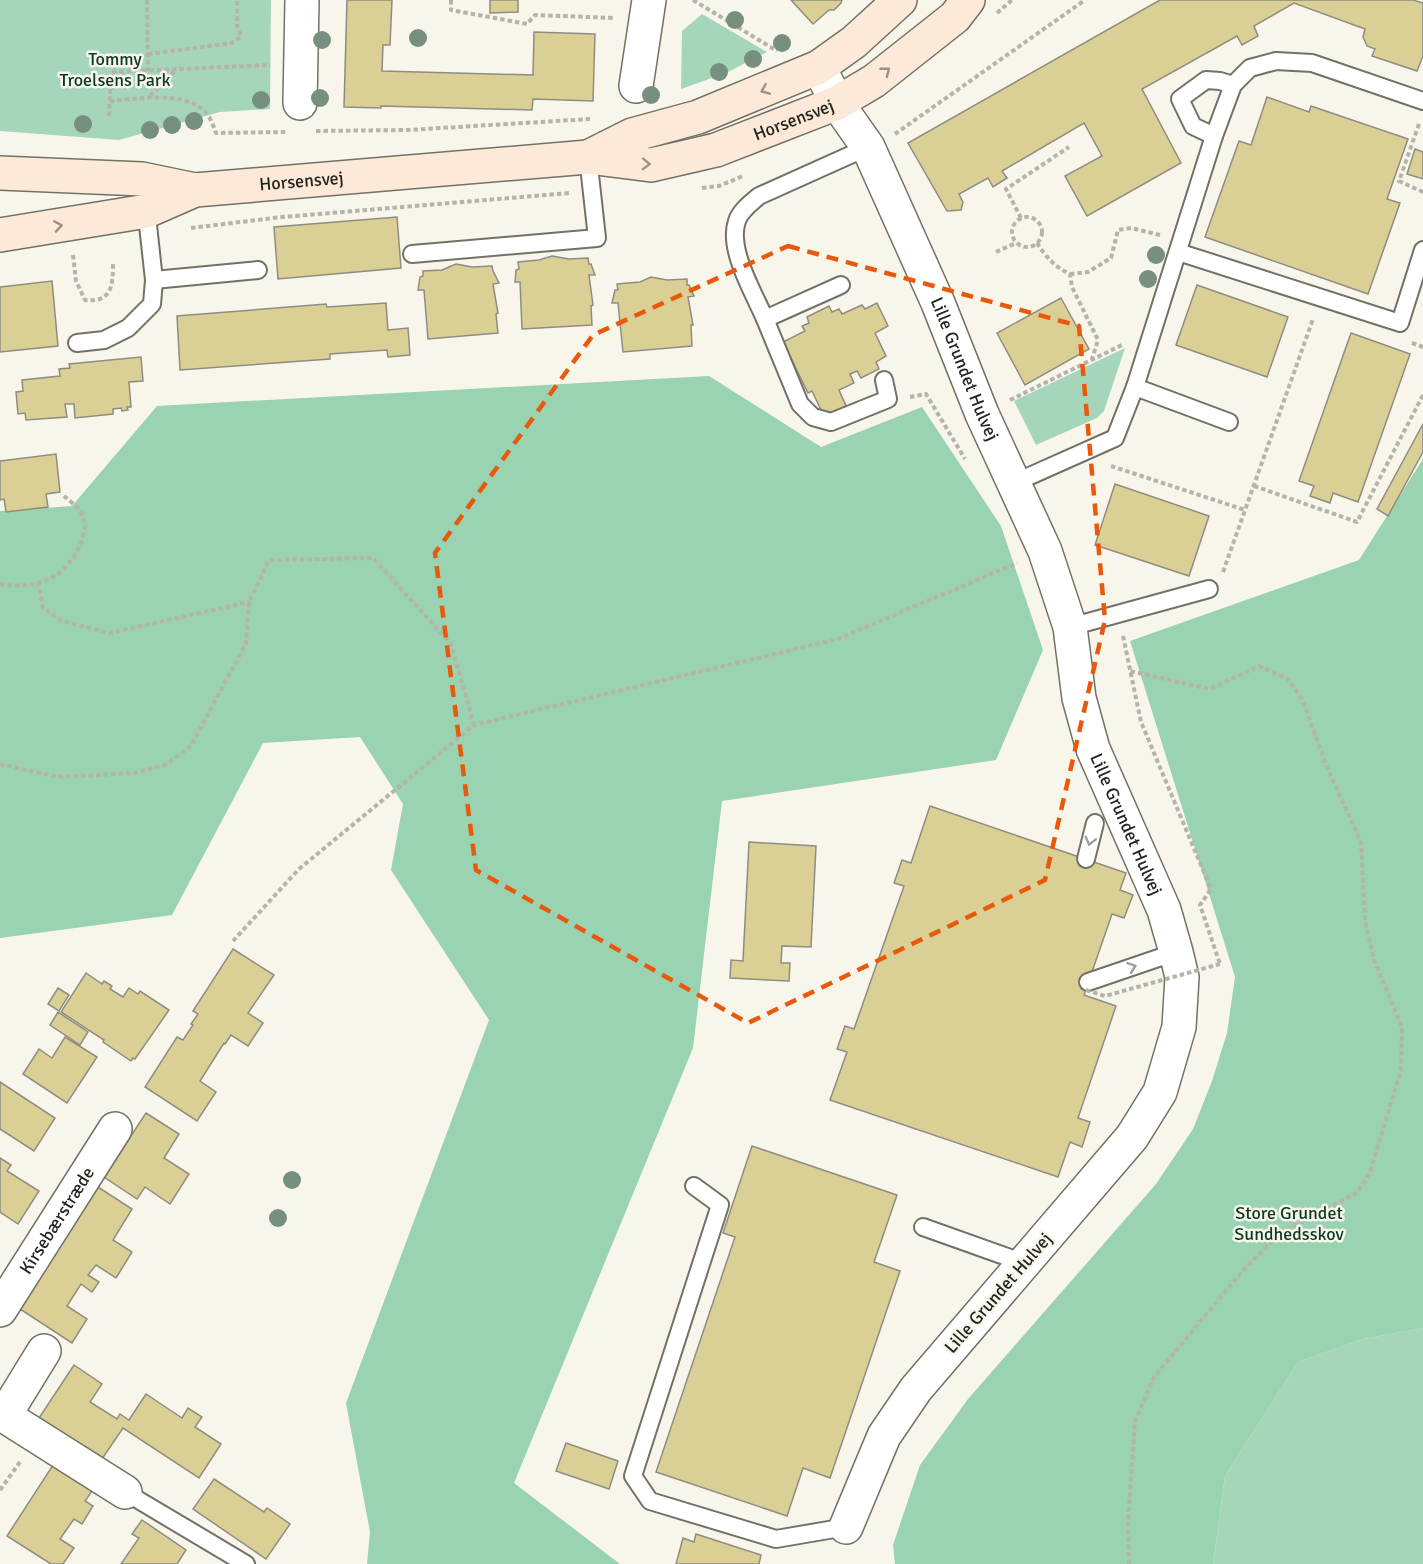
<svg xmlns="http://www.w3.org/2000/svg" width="1423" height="1564" font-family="Signika,sans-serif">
  <rect width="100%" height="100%" fill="#f8f6ea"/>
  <g fill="#a6d6b9">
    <path d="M0,0H271L270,109L220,112L119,140L0,131Z"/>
    <path d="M702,14L767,52L726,73L681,89L682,31Z"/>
    <path d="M1125,348L1104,411L1097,418L1036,445L1014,401Z"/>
    <path d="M1423,1328V1564H1213L1225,1476L1298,1362L1363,1339Z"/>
  </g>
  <g fill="#99d3b1">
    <path d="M709,376L821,447L922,407L1001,526L1043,650L996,760L722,801L693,1048L514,1483L620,1564H367L370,1532L346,1403L489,1020L391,870L403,804L360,737L263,743L172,915L0,938V511L72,506L157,406Z"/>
    <path d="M1423,459V1328L1363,1339L1298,1362L1225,1476L1213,1564H895L893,1545L920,1465L968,1399L1156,1184L1193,1129L1212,1081L1227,1033L1235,977L1130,641L1359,560Z"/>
  </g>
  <g fill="#dacf95" stroke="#8f8d82" stroke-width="1.5">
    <path d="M347,0H392L390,45H383L382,71L533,75L534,32L595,34L593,101L533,99L532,110L381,106V108L344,107Z"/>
    <path d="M490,0H518V12L490,13Z"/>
    <path d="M791,0H842L841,3L834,10H829L813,24Z"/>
    <path d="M1160,0H1413L1423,3V56L1417,71L1372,56L1375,49L1367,46L1363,37L1365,29L1294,3L1254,26L1258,36L1242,45L1237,36L1142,89L1181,163L1087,216L1065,176L1102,156L1084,123L1002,171L1007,178L993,187L988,178L959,194L963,202L961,210L947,211L908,143Z"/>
    <path d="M1267,97L1309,112L1311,106L1408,139L1387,199L1400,203L1368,294L1205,237L1239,141L1251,145Z"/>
    <path d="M1415,149L1423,152V179L1407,174Z"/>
    <path d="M397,217L401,268L278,279L274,227Z"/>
    <path d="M552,256L569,259L588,258L589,264H591L595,275H589L593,305L591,306L592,325L522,329L520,282H515L516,270L519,269L518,262L539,260Z"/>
    <path d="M456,264L472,267L492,266L493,271L499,283L493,284L498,313L496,314L498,333L428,339L424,290H418L420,277L423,276V271L442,270Z"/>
    <path d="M651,277L667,280L687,279V285H689L694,296L688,297L693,325H691L692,346L623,352L618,303H612L615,290H618L617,284L640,282Z"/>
    <path d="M52,281L58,346L0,352V287Z"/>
    <path d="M1197,285L1288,317L1267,377L1176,345Z"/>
    <path d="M1061,298L1089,349L1025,385L997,333Z"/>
    <path d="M386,303L388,330L408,328L410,355L388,357L387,350L330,354V359L180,370L177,316L326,304L327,307Z"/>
    <path d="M877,303L888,326L875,333L886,356L876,362L879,369L861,378L857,371L850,374L854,383L839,390L847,408L830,417L822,412L812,391L808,393L783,342L805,331L802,326L809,323L807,317L829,306L832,312L839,309L842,314L862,305L865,309Z"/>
    <path d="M1351,333L1410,354L1358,502L1333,493L1330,503L1310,496L1314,486L1299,481Z"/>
    <path d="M141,357L143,381L129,382L131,407H127L128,410L122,411L121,408L113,409V414L75,418L74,404H65L67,417L26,420L25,413L18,414L16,392L23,391L22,380L60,376L59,369L70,368L69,364Z"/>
    <path d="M1423,424V452L1388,516L1377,509Z"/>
    <path d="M56,454L60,492L46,494L48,507L6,512L4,499L0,500V461Z"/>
    <path d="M1115,484L1209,516L1189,576L1095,545Z"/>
    <path d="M930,806L1126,873L1120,890L1133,895L1124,918L1112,914L1084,995L1116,1006L1078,1118L1090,1122L1082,1147L1070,1142L1058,1177L830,1100L847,1052L837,1049L845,1026L854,1029L904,886L894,883L902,860L911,863Z"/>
    <path d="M749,842L816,846L811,947L782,946L781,963H790L789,981L730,978L731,960L743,961Z"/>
    <path d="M233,949L274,975L248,1013L263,1023L248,1046L231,1035L225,1044L224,1043L200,1081L216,1092L197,1121L145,1087L177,1037L183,1040L193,1025L191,1024L198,1014L193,1011Z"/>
    <path d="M86,973L102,984L104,981L112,986L110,989L123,997L129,988L138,994L140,991L169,1010L135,1059L133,1058L131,1061L103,1042L104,1040L61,1012Z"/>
    <path d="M58,988L69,995L59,1011L48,1004Z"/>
    <path d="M58,1012L88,1032L80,1045L50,1025Z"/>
    <path d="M65,1037L97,1057L67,1103L23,1074L39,1049L52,1058Z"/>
    <path d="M0,1082L55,1118L34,1151L0,1129Z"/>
    <path d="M146,1113L179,1134L164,1158L189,1174L170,1204L145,1187L137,1199L104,1177Z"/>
    <path d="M752,1146L897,1195L874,1262L900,1271L830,1478L803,1468L787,1516L656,1472L735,1237L723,1233Z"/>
    <path d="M0,1158L11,1165L7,1171L39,1191L18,1224L0,1212Z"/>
    <path d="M98,1187L132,1209L113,1240L132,1252L116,1278L96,1265L88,1275L99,1282L92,1292L81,1284L67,1306L87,1319L72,1343L20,1309Z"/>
    <path d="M74,1365L102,1384L90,1402L117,1419L120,1414L129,1420L146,1394L182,1418L188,1408L202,1417L195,1427L221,1444L199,1478L123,1428L102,1459L39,1418Z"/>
    <path d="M566,1443L618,1461L609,1489L556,1471Z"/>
    <path d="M55,1462L94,1488L85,1501L93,1506L82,1524L74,1519L60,1539L74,1548L63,1564H51L7,1536Z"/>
    <path d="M214,1479L264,1512L267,1508L290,1524L266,1559L193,1509Z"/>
    <path d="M142,1520L186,1550L177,1564H121L139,1538L132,1534Z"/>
    <path d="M696,1534L761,1555L759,1564H676L683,1538L694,1542Z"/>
  </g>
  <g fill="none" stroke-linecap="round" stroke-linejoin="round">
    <g stroke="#727166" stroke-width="20">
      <g id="lane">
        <path d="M1214,136L1193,126L1180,99L1206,80L1220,81L1233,85"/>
        <path d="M1178,252L1400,323L1423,250"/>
        <path d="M412,254L597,238L588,157"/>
        <path d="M154,280L258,270"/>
        <path d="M841,285L765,319C754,293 727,249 737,221C740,211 751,203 759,196L868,147"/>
        <path d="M765,319L800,404L813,417L831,422L888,399L884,380"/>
        <path d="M77,343L104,340L128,328L152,304L154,280L146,207"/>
        <path d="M1135,387L1229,422"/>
        <path d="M1014,483L1115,438L1135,387L1214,136L1233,85L1250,68L1276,61L1312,63L1423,101"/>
        <path d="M1070,627L1209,589"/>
        <path d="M1086,859L1095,823"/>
        <path d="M1088,982L1176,952"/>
        <path d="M694,1186L720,1205L633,1476L650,1501L776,1539L846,1527"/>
        <path d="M923,1227L1024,1263"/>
        <path d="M125,1492L246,1564"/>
      </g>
    </g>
    <g stroke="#727166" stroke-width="36">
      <g id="street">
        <path id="s1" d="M819,67L837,103L868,147L938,303L982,414L1045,551L1070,627L1079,698L1093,749L1164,910L1176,952L1182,977L1179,1027L1160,1092L1132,1137L916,1389L884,1436L846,1527"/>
        <path d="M636,86L649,0"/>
        <path d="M300,103L302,0"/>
        <path id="s2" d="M0,1310L115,1129"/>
        <path d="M0,1413L125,1492"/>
        <path d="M4,1416L44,1351"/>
      </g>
    </g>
    <g stroke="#727166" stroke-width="36">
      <g id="secondary">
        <path d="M588,157L632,135L698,117L819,67L854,42L900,0"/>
        <path id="s3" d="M0,173L142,179L195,190L588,157L651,165L716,150L837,103L874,81L955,17L968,0"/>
        <path d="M0,235L147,211L195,190"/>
      </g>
    </g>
    <g stroke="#b5b3aa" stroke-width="4" stroke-dasharray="4.5 3" stroke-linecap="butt">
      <path d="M147,0L148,71"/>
      <path d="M451,0V10L527,24L535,15L615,18"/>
      <path d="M693,0L777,51"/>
      <path d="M997,13L1012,0"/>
      <path d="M148,54L232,43L241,37L237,26V0"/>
      <path d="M150,96L176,70"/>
      <path d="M110,101C136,99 181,91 202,109C210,115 213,125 216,133L287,132"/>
      <path d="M109,116L111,72L270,65"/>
      <path d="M1419,124L1399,181L1423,192"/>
      <path d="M316,131L408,130L590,119"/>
      <path d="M895,134L1085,0"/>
      <path d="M702,188L719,186L743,176"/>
      <circle cx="1027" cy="232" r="15"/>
      <path d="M1021,218L1006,189L1069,147"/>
      <path d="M191,228L282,217L569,193"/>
      <path d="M1037,243C1045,256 1056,268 1070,274L1072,287L1098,340L1092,359"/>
      <path d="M996,252L1016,243"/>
      <path d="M73,255L76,281L85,300C112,303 113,285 113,263"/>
      <path d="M1070,274L1088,272L1111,258L1118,230L1131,228L1160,235"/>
      <path d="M1412,343L1423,347"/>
      <path d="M910,397L926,394L965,459"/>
      <path d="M1010,400L1124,344"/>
      <path d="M1111,466L1245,510"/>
      <path d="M1254,486L1357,522L1423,395"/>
      <path d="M1223,572L1313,319"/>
      <path d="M38,582L43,608L62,621L110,633L249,602"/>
      <path d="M0,584C17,587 36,586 51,578C70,569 95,532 80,511C76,505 68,500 63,495"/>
      <path d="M1123,636L1141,722L1211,889L1200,905L1220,964"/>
      <path d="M0,764L58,777L135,773L167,764L191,746L246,643L249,602L269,560L373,558L451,644L474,725"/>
      <path d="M233,941L299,869L474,725L838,639L1017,563"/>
      <path d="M0,1490L20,1462"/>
      <path d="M1129,1564L1128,1522L1135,1421L1154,1377L1245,1268L1280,1233L1357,1193L1370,1172L1401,1070L1402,1027L1374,960L1365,920L1361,842L1326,765L1303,701L1288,679L1259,666L1210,689L1130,671"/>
    </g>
    <use href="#lane" stroke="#fff" stroke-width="16"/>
    <use href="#street" stroke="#fff" stroke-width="33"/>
    <use href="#secondary" stroke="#fce9d7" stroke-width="33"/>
    <path stroke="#b5b3aa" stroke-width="4" stroke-dasharray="4.5 3" stroke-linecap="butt" d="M1086,990L1105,996L1220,964"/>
  </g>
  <g fill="#768f7e">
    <circle cx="735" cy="20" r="9"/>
    <circle cx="418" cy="38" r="9"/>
    <circle cx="322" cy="40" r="9"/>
    <circle cx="782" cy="43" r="9"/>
    <circle cx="753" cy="59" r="9"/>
    <circle cx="719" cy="72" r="9"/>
    <circle cx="651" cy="95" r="9"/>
    <circle cx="320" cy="98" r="9"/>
    <circle cx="261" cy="100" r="9"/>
    <circle cx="194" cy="121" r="9"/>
    <circle cx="83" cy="124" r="9"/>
    <circle cx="172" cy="125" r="9"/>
    <circle cx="150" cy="130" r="9"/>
    <circle cx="1156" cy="255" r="9"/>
    <circle cx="1148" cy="279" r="9"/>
    <circle cx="292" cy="1180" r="9"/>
    <circle cx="278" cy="1218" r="9"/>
  </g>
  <defs><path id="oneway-chevron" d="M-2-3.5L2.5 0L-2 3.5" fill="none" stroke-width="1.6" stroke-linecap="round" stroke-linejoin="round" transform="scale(1.5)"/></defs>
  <g stroke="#9b9185">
    <use href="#oneway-chevron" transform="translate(886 71) rotate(-38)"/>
    <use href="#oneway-chevron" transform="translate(765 90) rotate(157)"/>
    <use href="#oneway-chevron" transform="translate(646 164) rotate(2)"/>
    <use href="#oneway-chevron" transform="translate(58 226) rotate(-9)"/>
  </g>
  <g stroke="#9d9d9b">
    <use href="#oneway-chevron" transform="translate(1090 841) rotate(104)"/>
    <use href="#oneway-chevron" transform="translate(1132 967) rotate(-19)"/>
  </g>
  <path fill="none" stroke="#e8590c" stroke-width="4.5" stroke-dasharray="12 8" stroke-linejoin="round" d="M788,246L1079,326L1105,620L1045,880L748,1023L476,870L435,553L593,335Z"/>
  <g text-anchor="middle" stroke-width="5" stroke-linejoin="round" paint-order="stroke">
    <g font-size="18" fill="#0b3a25" stroke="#f8f6ea">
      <text x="115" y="65">Tommy<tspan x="115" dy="21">Troelsens Park</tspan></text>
      <text x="1289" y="1219">Store Grundet<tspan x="1289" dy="21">Sundhedsskov</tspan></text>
    </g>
    <g font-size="18" fill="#252520" stroke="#f8f6ea">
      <text dy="6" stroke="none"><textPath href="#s3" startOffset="804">Horsensvej</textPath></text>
      <text dy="6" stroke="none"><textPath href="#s3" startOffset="303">Horsensvej</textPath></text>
      <text dy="6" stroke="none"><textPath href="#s1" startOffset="336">Lille Grundet Hulvej</textPath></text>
      <text dy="6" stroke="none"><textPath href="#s1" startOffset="822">Lille Grundet Hulvej</textPath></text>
      <text dy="6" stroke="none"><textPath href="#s2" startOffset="106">Kirsebærstræde</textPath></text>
      <text transform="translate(998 1293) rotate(-49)" y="6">Lille Grundet Hulvej</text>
    </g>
  </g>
</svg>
